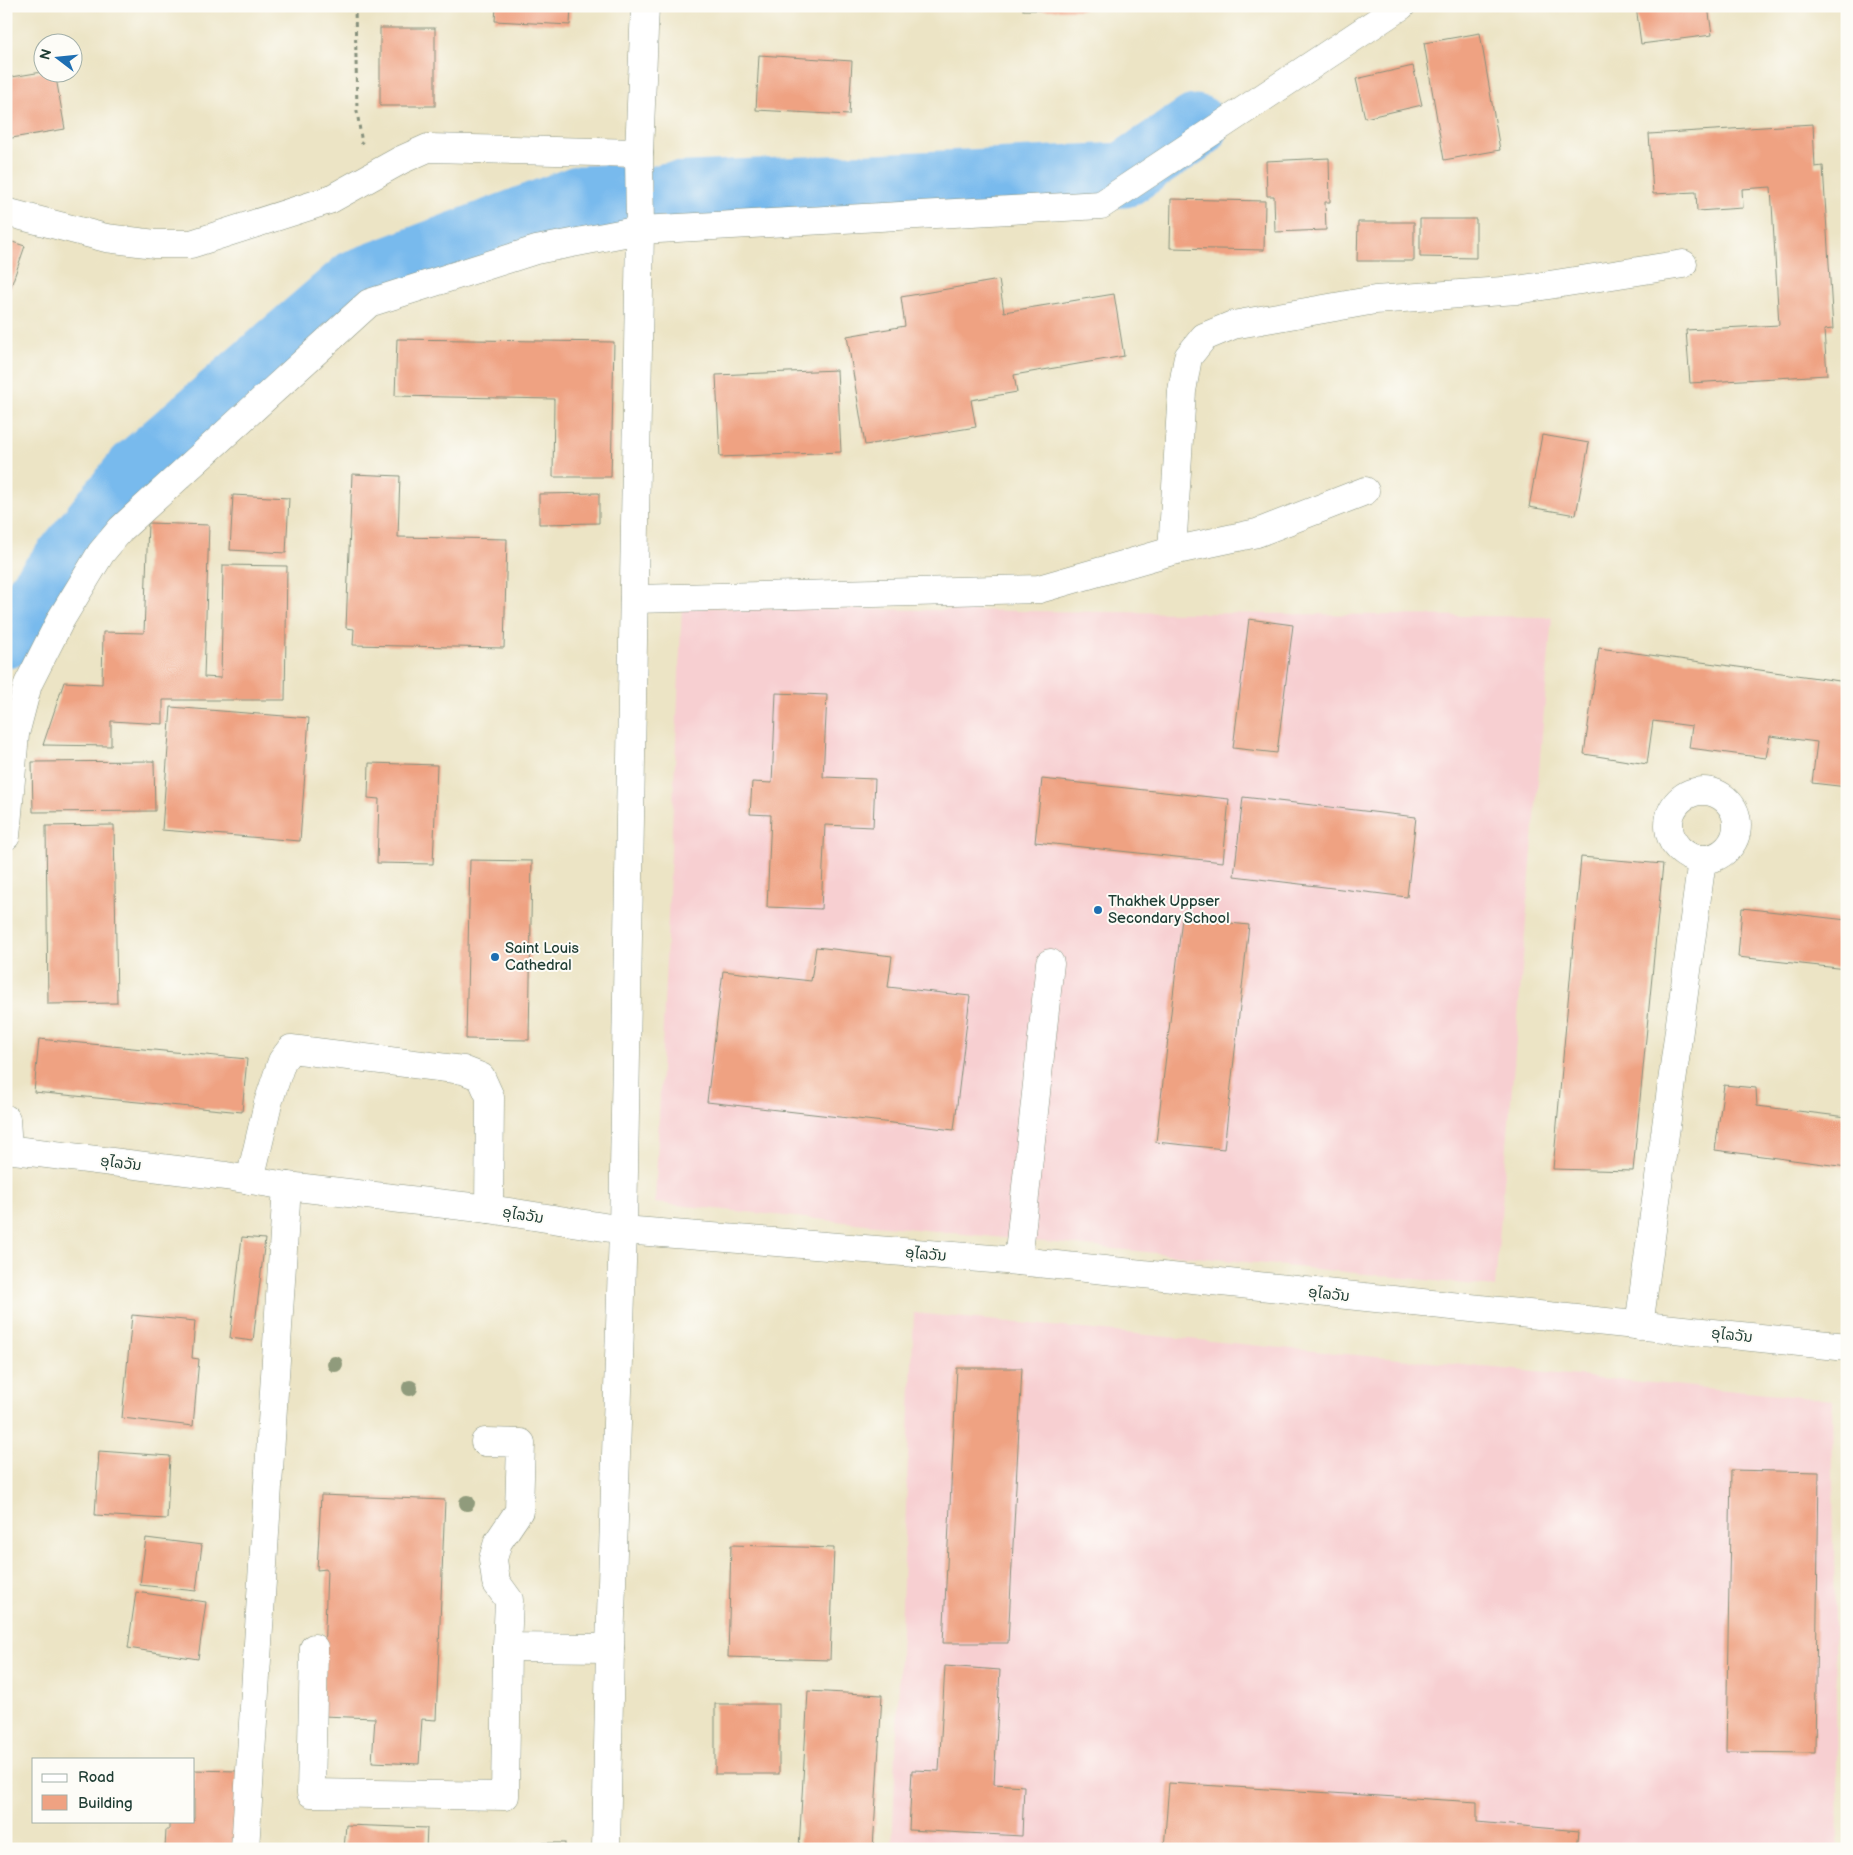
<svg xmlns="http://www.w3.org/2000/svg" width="1853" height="1855" font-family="'Balsamiq Sans','Noto Sans Lao',sans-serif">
  <rect width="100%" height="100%" fill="#fdfcf7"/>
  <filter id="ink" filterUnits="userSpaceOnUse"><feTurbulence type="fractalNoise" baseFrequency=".02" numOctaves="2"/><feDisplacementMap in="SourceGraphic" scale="10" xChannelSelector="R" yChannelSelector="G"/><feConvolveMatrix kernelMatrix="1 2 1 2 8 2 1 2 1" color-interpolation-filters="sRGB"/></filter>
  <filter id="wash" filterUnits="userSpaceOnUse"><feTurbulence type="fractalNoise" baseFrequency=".0096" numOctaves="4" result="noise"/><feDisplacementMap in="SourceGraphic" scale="20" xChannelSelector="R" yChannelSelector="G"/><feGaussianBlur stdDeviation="1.12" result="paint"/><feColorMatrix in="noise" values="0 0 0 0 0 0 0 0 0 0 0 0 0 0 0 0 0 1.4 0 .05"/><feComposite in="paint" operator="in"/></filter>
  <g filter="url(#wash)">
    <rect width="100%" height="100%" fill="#ece4c5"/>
    <g fill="#f7cfd1">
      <path d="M682,607L1552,617L1495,1287L655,1203Z"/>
      <path d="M914,1313L1832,1400L1838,1849H892Z"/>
    </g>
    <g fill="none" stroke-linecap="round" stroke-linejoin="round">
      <g stroke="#78baed" stroke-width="65">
        <path d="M667,195L1124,175L1196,127"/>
        <path d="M6,636L138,470L356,282L579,198L607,197"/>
      </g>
    </g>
    <g id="blocks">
      <g fill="#efa282">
        <path d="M496,6H571L570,25L495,21Z"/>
        <rect x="1023" y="6" width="61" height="4"/>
        <path d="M1636,6H1708L1712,35L1641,44Z"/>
        <rect x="380" y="28" width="55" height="78"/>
        <path d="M1480,33L1500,150L1444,160L1424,43Z"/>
        <path d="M759,55L852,61L849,115L756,110Z"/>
        <path d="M1413,66L1422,105L1365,118L1356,79Z"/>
        <path d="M42,72H55L65,129L6,139V78Z"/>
        <path d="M1813,124L1815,167L1823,166L1833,329L1824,330L1827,375L1690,383L1686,330L1779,325L1771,187L1742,189L1743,208L1697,211L1696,192L1653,194L1649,134Z"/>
        <path d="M1329,158L1330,202H1325L1326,230L1275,232L1274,196H1267L1266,161Z"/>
        <path d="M1171,199L1265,201L1264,250L1170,248Z"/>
        <path d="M1420,219H1476V258L1420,257Z"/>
        <path d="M1358,222H1414V261H1357Z"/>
        <path d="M6,240L25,246L7,298H6Z"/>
        <path d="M999,280L1004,312L1114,294L1124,356L1014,375L1017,392L971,400L976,427L865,445L847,336L905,326L901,297Z"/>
        <path d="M397,339L614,342L611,477H553L554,399L395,396Z"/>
        <path d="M837,370L841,452L720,457L716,375Z"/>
        <path d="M1542,435L1589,443L1576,515L1529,507Z"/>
        <path d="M352,474L400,476L398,537L507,539L504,648L353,645L354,629L346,628Z"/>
        <path d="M599,493V523L539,524V494Z"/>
        <path d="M233,495L289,498L286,553L230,550Z"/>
        <path d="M148,523L209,525L204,677L221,678L223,565L287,566L285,700H163V724L111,721V746L43,745L64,682L102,684L103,632L144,633Z"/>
        <path d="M1249,619L1293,625L1277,753L1233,748Z"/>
        <path d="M1599,648L1847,682V787L1812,783L1817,742L1770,736L1766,758L1689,748L1692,726L1653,721L1647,764L1584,754Z"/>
        <path d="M776,693L827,695L823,777L875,779L873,827L825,825L821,909L767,907L771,815L750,814L752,782L772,783Z"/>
        <path d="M171,707L309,718L300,841L162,830Z"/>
        <path d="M154,761L155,811L33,812L32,762Z"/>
        <path d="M369,763L437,765L433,864L377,863L379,799L368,798Z"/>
        <path d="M1042,779L1229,799L1223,862L1035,842Z"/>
        <path d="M1243,797L1416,817L1407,897L1234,876Z"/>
        <path d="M114,825L117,1003L48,1004L46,826Z"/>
        <path d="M1581,857L1663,864L1633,1171L1553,1169Z"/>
        <path d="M470,860L532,861L529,1040L466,1039Z"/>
        <path d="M1742,908L1847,920V969L1738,957Z"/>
        <path d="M1182,918L1249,925L1224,1149L1156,1142Z"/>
        <path d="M816,947L892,956L888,987L970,996L954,1130L707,1102L723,971L811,981Z"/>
        <path d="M39,1039L247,1059L242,1112L34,1092Z"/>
        <path d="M1724,1085L1756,1088L1757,1106L1847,1117V1167L1715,1150Z"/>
        <path d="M242,1237L265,1239L253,1341L230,1338Z"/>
        <path d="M132,1315L195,1321L192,1358L199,1359L193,1426L122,1418Z"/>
        <path d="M957,1368H1022L1008,1643H943Z"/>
        <path d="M99,1451L170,1456L167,1519L95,1515Z"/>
        <path d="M1731,1470L1819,1472L1815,1753L1726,1752Z"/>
        <path d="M321,1495L445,1500L436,1720L422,1719L419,1764L372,1762L375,1718L322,1716L327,1569L317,1570Z"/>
        <path d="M146,1538L202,1545L196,1591L140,1585Z"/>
        <path d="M731,1545L834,1548L830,1660L728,1657Z"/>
        <path d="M136,1592L206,1602L198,1659L128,1648Z"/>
        <path d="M945,1666L1000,1670L994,1784L1024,1786L1022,1836L909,1830L912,1770L939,1771Z"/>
        <path d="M808,1691L882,1695L873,1849H799Z"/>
        <rect x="715" y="1704" width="64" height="70"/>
        <path d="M194,1770L237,1771L238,1849H165L166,1830H169V1821H194Z"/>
        <path d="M1169,1783L1477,1802V1822L1579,1831L1577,1849H1164Z"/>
        <path d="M346,1825L427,1828L426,1849H344Z"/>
        <rect x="532" y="1843" width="33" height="6"/>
      </g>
    </g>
  </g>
  <g filter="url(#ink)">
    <use href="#blocks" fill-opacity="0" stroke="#86907c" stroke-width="1"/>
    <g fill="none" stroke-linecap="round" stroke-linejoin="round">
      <g stroke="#86907c" stroke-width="29">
        <g id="minor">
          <path d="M6,212L106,238L155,244H191L329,200L401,160L428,148L639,153"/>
          <path d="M1172,551L1182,391L1188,357L1204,337L1233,325L1375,300L1517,290L1683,264"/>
          <path d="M634,599L1039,589L1172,551L1257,533L1365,491"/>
          <circle cx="1703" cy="825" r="34"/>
          <path d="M6,836L15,734L28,684L61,619L101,553L121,529L369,303L536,250L640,230L1101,205L1401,6"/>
          <path d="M6,1119L8,1149"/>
          <path d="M6,1149L226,1176L287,1186L489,1209L623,1230L1018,1261L1847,1347"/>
          <path d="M250,1180L268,1103L282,1061L291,1049L463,1070L481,1077L490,1097L489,1209"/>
          <path d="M1018,1261L1050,963"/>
          <path d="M1639,1326L1702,860"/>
          <path d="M485,1442L521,1443L519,1511L498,1542L493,1559L496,1582L509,1600L507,1647L610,1648"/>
          <path d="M314,1648L311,1793L505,1796L507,1647"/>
          <path d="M245,1849L287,1186"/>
          <path d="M606,1849L610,1648L623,1230L640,230L639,153L645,6"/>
        </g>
      </g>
      <path stroke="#86907c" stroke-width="3" stroke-dasharray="4 4" stroke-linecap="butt" d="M355,6L357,111L362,144"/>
      <use href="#minor" stroke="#fff" stroke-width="28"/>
    </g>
    <g fill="#909b7c">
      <circle cx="335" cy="1364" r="8"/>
      <circle cx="410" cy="1388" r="8"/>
      <circle cx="467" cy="1503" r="8"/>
    </g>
  </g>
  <g fill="#1f6fb2" stroke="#fdfcf7" stroke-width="2">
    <circle cx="1098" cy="910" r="5"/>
    <circle cx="495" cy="957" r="5"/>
  </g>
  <g text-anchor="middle" stroke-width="4" stroke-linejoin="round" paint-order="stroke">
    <g font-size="15" fill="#1f3d34" stroke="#fdfcf7" text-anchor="start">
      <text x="1108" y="906">Thakhek Uppser<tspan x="1108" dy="17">Secondary School</tspan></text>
      <text x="505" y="953">Saint Louis<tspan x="505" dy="17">Cathedral</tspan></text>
    </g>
    <g font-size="15" fill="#1f3d34" stroke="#fdfcf7">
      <text transform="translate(121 1163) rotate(7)" y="5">ອຸໄລວັນ</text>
      <text transform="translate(523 1215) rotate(9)" y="5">ອຸໄລວັນ</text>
      <text transform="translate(926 1254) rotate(5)" y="5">ອຸໄລວັນ</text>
      <text transform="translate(1329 1294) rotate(6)" y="5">ອຸໄລວັນ</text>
      <text transform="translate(1732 1335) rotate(6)" y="5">ອຸໄລວັນ</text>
    </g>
  </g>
  <rect width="1853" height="1855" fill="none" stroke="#fdfcf7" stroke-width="25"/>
  <rect x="32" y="1758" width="162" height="65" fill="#fdfcf7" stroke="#a4b0a9"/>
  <rect x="42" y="1774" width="25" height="8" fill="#ffffff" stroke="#a4b0a9"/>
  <text x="78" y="1782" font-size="15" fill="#1f3d34">Road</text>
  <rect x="42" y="1795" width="25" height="15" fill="#efa282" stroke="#a4b0a9"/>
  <text x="78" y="1808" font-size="15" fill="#1f3d34">Building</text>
  <g transform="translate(58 58) rotate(286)"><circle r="24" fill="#fdfcf7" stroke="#a4b0a9"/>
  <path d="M0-4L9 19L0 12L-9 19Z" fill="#1f6fb2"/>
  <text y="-8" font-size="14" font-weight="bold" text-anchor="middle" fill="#1f3d34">N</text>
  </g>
</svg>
